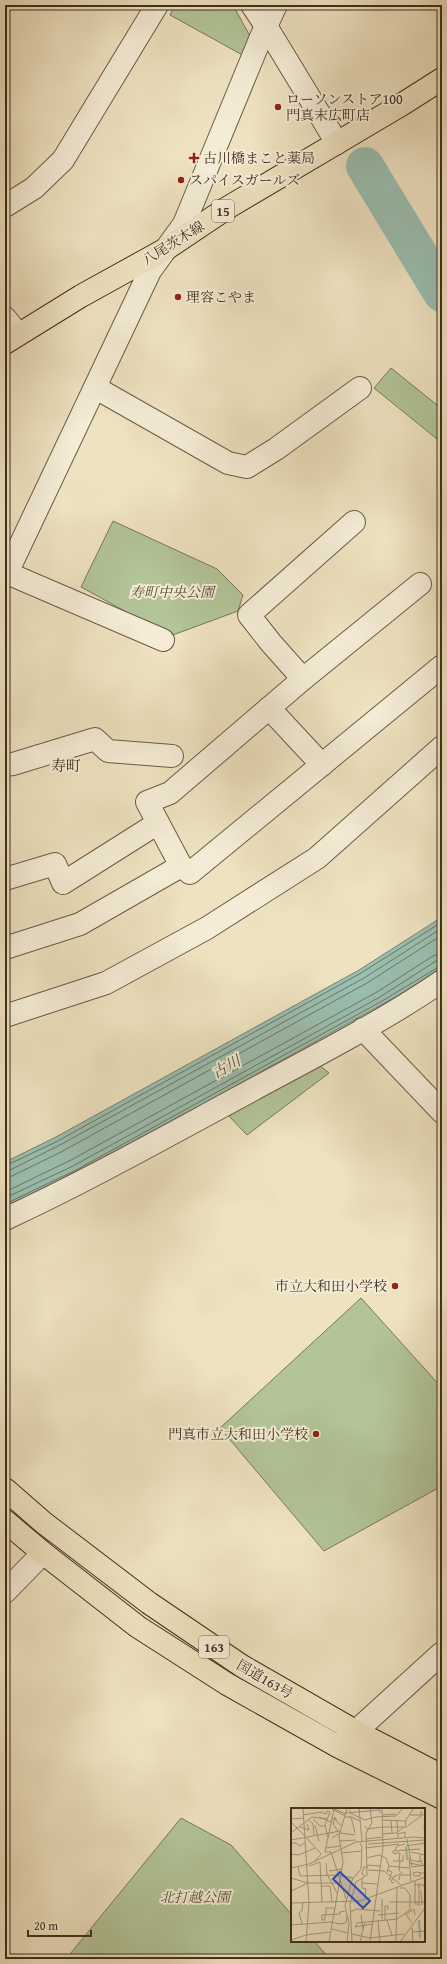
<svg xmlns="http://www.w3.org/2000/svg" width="447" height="1964" font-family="'Gentium Book Plus','Noto Serif JP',serif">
  <rect width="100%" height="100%" fill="#eee2c0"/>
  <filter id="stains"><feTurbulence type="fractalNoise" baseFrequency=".005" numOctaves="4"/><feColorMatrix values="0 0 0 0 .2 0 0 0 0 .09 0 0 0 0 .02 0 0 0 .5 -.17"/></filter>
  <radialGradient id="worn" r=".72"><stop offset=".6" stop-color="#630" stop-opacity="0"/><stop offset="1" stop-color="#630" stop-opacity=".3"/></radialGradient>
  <g fill="#b2c498" stroke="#78795a">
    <path d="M175,5H233L251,38L246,57L170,15Z"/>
    <path d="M391,368L442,409V443L374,388Z"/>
    <path d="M113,521L217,569L243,595L238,611L170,636L81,587Z"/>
    <path d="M318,1064L329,1073L247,1135L229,1116Z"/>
    <path d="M361,1298L442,1388V1486L324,1551L220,1428Z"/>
    <path d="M181,1818L231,1845L292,1915V1941H314L330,1959H66Z"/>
  </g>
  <path fill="#9abeaf" stroke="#768475" d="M442,917V968L408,990L77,1174L5,1208V1162L54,1138L359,970Z"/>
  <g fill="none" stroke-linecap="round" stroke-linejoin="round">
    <g stroke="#6c7666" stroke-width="1">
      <path d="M5,1166L56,1142L361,973L442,922"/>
      <path d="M5,1171L10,1170L58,1146L364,978L442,928"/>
      <path d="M5,1177L12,1176L61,1152L367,983L442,935"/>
      <path d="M5,1192L71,1160L377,992L433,956L442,953"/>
      <path d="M5,1198L73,1166L380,997L436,961L442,959"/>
      <path d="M5,1204L76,1170L382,1001L442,965"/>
    </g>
    <path stroke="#9abeaf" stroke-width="38" d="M365,166L442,293"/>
    <g stroke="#6b5b46" stroke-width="24">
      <g id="minor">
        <path d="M266,26L337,143"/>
        <path d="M5,206L34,188L63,160L157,5"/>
        <path d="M96,388L228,463L247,467L276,449L360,388"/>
        <path d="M7,573L163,640"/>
        <path d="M5,577L150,271L184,224L261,37L276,5"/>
        <path d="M420,584L303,679L170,793L147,802L181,866L190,873L442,666"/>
        <path d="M303,679L271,643L249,615L354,522"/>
        <path d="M269,708L322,765"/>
        <path d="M5,765L13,764L95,739L108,751L172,756"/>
        <path d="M5,879L55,864L63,883L158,823"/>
        <path d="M5,948L80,924L181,866"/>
        <path d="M363,1029L442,1112"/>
        <path d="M5,1219C87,1181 165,1137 245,1094C311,1058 379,1024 442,981"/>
        <path d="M5,1592L43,1553"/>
        <path d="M342,1744L442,1653"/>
      </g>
    </g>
    <g stroke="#6b5b46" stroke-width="24">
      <g id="tertiary">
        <path d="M252,5L266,26"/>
        <path d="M5,318L18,334"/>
        <path d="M5,1016L106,983L207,928L317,858L442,747"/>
      </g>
    </g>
    <g stroke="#3f2e1d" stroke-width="24">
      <path id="primary" d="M5,343L81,296L166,249L227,208L401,105L442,79"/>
    </g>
    <g stroke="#3f2e1d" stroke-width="24">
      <g id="trunk">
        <path d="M5,1489L44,1523L149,1603L242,1666L355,1731L442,1776"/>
        <path d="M5,1521L43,1553L138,1627L227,1684L339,1747L442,1798"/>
      </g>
    </g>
    <use href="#minor" stroke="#f4ecd6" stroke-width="22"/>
    <use href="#tertiary" stroke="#f4ecd6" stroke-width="22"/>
    <use href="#primary" stroke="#eee2c0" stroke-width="22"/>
    <use href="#trunk" stroke="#eee2c0" stroke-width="22"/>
  </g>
  <g fill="#8f2418" stroke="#f4ecd6" stroke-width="1.5">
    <circle cx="278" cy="107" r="4"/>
    <path d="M192 152h4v4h4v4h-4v4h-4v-4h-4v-4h4z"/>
    <circle cx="181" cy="180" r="4"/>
    <circle cx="178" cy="297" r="4"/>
    <circle cx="395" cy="1286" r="4"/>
    <circle cx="316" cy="1434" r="4"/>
  </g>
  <g text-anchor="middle" stroke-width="4" stroke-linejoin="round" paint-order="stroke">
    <g fill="#f4ecd6" stroke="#756754" stroke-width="1">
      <rect x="212" y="200" width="22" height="22" rx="3"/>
      <rect x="199" y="1636" width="30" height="22" rx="3"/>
    </g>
    <g font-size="13" font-weight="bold" fill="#3f2e1d">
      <text x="223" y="216">15</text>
      <text x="214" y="1652">163</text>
    </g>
    <g font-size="14" fill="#3f2e1d" stroke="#f4ecd6" text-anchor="start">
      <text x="286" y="104">ローソンストア100<tspan x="286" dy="16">門真末広町店</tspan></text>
      <text x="203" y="163">古川橋まこと薬局</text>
      <text x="189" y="185">スパイスガールズ</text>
      <text x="186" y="302">理容こやま</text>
      <text x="387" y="1291" text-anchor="end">市立大和田小学校</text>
      <text x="308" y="1439" text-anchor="end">門真市立大和田小学校</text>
    </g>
    <g font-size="14" fill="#3f2e1d" stroke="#f4ecd6">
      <text transform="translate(173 243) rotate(-32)" y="5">八尾茨木線</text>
      <text transform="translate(265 1679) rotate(30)" y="5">国道163号</text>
    </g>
    <g font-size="14" font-style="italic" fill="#564c36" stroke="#f4ecd6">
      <text x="172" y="597">寿町中央公園</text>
      <text x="195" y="1902">北打越公園</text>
    </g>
    <g font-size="15" fill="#3f2e1d" stroke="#f4ecd6">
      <text x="66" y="771">寿町</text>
    </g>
    <g font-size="15" font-style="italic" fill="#565242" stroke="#f4ecd6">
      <text transform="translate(226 1067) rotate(-29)" y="5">古川</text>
    </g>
  </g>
  <g transform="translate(291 1808)">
    <rect width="134" height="134" fill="#eee2c0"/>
    <path fill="none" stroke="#9abeaf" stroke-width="2" d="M115,39L116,52M50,68L62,70M128,112L129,130"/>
    <path fill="none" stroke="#a89a7f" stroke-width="1" d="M12,0L18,95L15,134M39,0L54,8M68,0L71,33M79,0L81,15M43,1L34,44H40L55,91M43,1L55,6M59,2V5L74,12L84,9L105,8L112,0M55,5L89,2V5M35,6L36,3L39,4L34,17L37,29M12,7L30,4L35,6M92,7L105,6M119,7H130V3M58,8L69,13M28,9L40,14M44,9L42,16L47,23M54,9H60L64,25M0,11L13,10M17,11L22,16L23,27M22,11L29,18H34M41,11L45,10V13L51,18M92,12L115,13M100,12L101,25M106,13L107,30M0,14L14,28M24,17L28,33M133,17L134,30M74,18L76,21L91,19M9,19L18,22L16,16M91,19H113M114,19L115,12L123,0M114,20L134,5M1,24L21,9L36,11M91,26L105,25L113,19M107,26L114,24V29M15,29L30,46L24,53M41,30L49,25L64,27M75,31L92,29M116,31L121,59M0,32L49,23M48,33L65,32M0,35H5L8,38L14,35M77,36L134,32M115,38L134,35M35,40L49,38M74,40L108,36M104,42L106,38L114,36M120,44L134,47M50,45L71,43M105,45H109L108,53M0,46L8,47L24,40M105,46L102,45V43L129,41M118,49L120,73M75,50L88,47L95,50L98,58L96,64M120,52L129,54V47M102,53H112V47M109,53L108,62L111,66M35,55L36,66L46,85M119,55L132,58L130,52M76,57L89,58M18,58L29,54L31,94M98,58L118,60M7,59L9,68L48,67M121,59L134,57M0,60L18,56L65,34L123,29L134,30M77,62L93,63L110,77M97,62L101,64L98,72M38,63L51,61M129,65V68H123L122,65L126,64L129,65H133M74,69L71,66L73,59H77M0,70L17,75H48M71,70V80L75,81L74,90M108,72L109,67H119M124,73V96H128M71,75L86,76M103,75L100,74L102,69L109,66M128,75V98M123,77H133L134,83M30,78H39L41,93M109,80H114L119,87V102M0,83L17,75M130,83L131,97M91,91V111M98,94H118M119,94H134M0,95L69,93L134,69M60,104L65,101L89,103M114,105L121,115M116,106L123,101L124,107M34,107V112H31V107L49,106V104L54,103M35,107V100H44M70,107L72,121L74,115M87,107L108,105M94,112V98H97V102M96,112L101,127M87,113L89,134M11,116L8,105L11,103L12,95M0,117L40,114L49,116L55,115L56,108M64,119L66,115L106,111L119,102M64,119L81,116M121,120L122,134M41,121L57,125M121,124L134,123M61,126L79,130M15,127L39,124M79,130L113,126M0,132L15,127M38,134L52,54L48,28L56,0M56,134L58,115L54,98L61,72L70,61L71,39L69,35M61,134L59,96L65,74L76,67L75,25L81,15M69,134L72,121M79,134L92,39L91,0M105,134L106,79M109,134L134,100"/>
    <path fill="#1d4ed8" fill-opacity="0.15" stroke="#1d4ed8" stroke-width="2" d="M49,64L79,93L72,100L42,71Z"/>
    <rect width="134" height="134" fill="none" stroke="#3f2e1d" stroke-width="2"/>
  </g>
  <rect width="447" height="1964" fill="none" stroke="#eee2c0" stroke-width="20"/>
  <rect x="6" y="6" width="435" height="1952" fill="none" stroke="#3f2e1d" stroke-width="2"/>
  <rect x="10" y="10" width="427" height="1944" fill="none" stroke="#3f2e1d"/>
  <path d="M28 1930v6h63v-6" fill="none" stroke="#3f2e1d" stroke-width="2"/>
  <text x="34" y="1930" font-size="12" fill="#3f2e1d" stroke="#f4ecd6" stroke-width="3" paint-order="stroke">20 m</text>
  <rect width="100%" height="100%" filter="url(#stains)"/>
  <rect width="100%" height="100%" fill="url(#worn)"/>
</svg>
